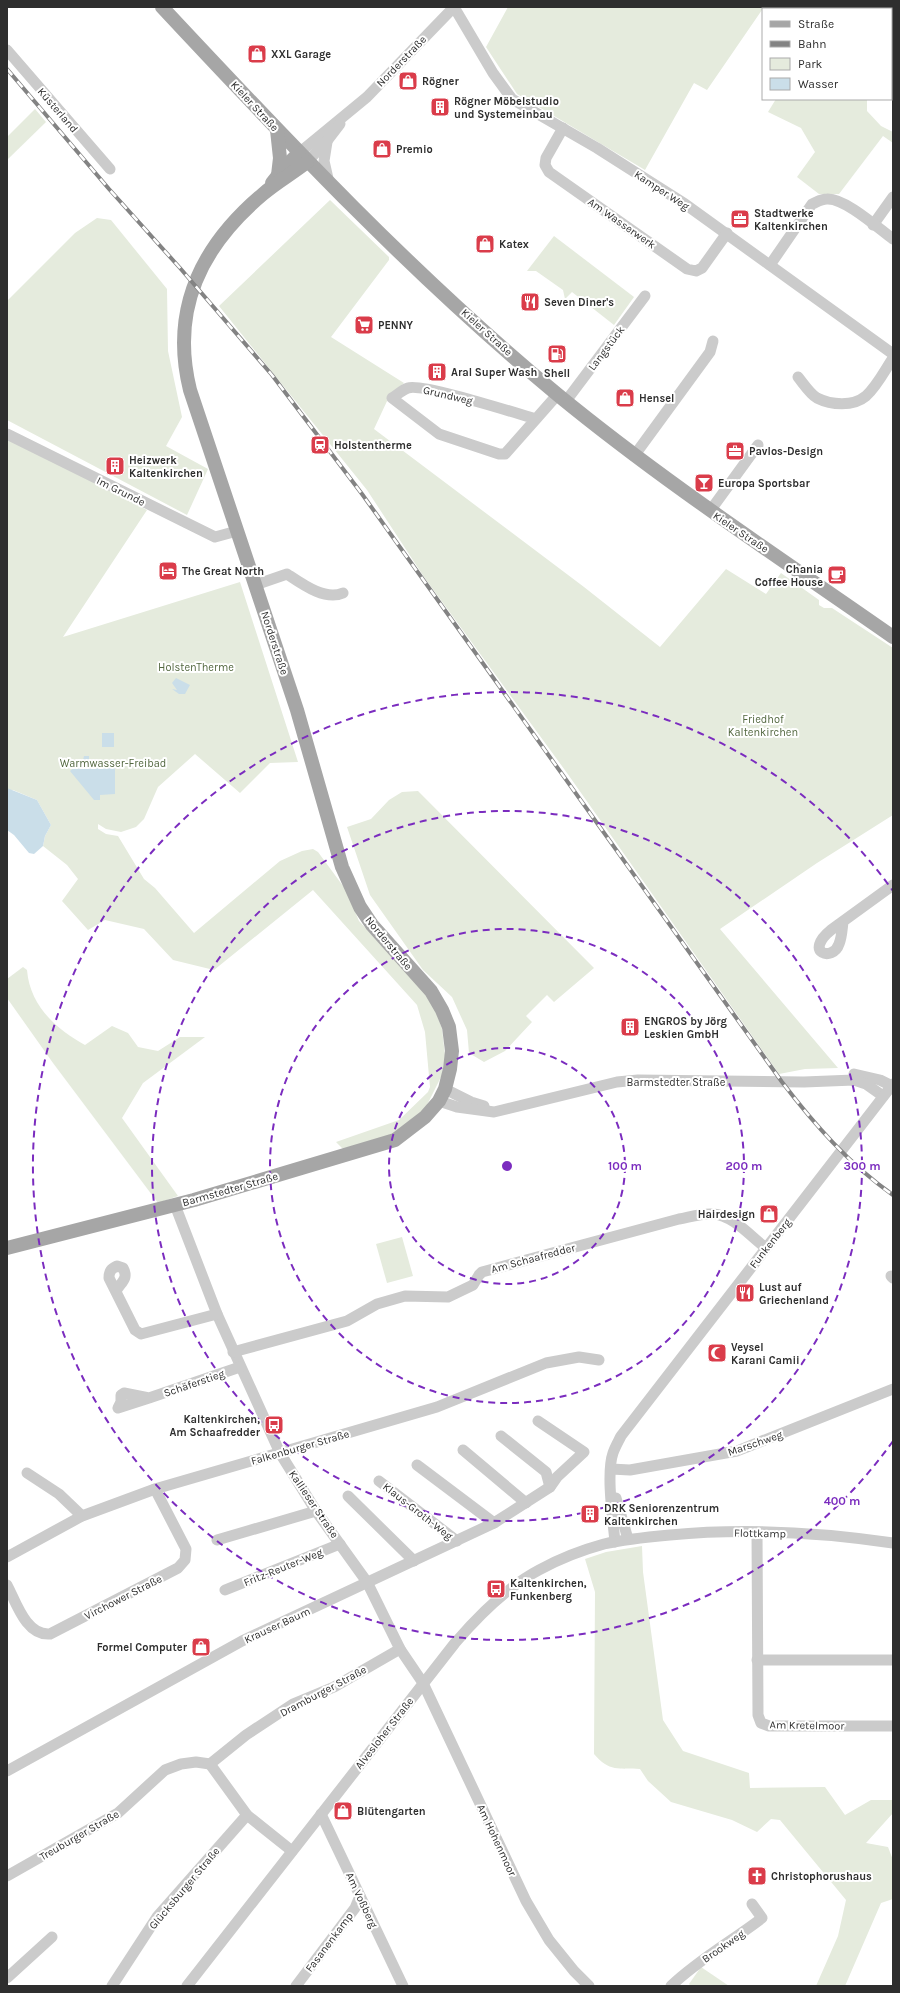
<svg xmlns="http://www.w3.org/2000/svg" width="900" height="1993" font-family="Karla,sans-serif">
  <rect width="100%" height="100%" fill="#fff"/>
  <g fill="#e5ebdd">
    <path d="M508,7H764L707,90L694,83L645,170L517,94L486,47Z"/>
    <path d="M776,99H867V111L881,126L893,132V143L883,136L839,194H819L797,177L815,152L801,128L768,112Z"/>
    <path d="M35,109L46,122L7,160V137Z"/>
    <path d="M330,200L389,257V260L331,337L404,383L388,399L374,429L584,587L660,647L726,569L766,594L781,573L819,600V605L824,608H832L893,648V815L817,863L720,929L838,1068L805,1069L779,1074L567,773L424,577L367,490L219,306Z"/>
    <path d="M97,218L111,220L167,289L168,351L182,417L166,446L208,469L187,515L7,420V301L75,233Z"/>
    <path d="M554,236L634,297L614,325L572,292L565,299L563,290L536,271H527Z"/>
    <path d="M7,437L147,510L63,637L240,582L298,762L270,763L240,793L195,754L158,787L144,819L136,827L121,832L106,829L98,824V829L106,834L118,836L144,879L155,888L194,933L280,861L302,851L313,849L318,852L346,890L359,921L426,994L435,1009L442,1029L445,1055L442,1075L425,1109L392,1134L345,1151L336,1142L399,1120L428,1092L430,1087L425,1032L417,1005L313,890L214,970L173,960L144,929L105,920L88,930L62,901L78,879L67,865L43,846L45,836L51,825L37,800L13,790H9L7,788Z"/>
    <path d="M418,791L594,968L554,1002L547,995L526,1016L532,1022L505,1051L484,1062L469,1053L467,1030L452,997L423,970L370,895L347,827L371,819L389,800L402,792Z"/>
    <path d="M23,967L27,970C30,1006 56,1029 85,1045L112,1026L128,1033L138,1047L158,1051L180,1037H205L143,1083L122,1118L178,1196L158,1203L53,1063L7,998V979Z"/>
    <path d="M402,1237L413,1276L387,1283L376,1244Z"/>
    <path d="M642,1546L643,1572L663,1720L683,1751L749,1773L750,1788L825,1787L845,1815L871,1800H893V1813L866,1843L888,1847L893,1860V1899L881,1903L845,1986H816L838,1936L846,1900L780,1820L771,1819L757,1832L732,1820L671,1802L648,1781L640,1769C619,1768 609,1772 594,1754L595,1592L585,1559L606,1552Z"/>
    <path d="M701,1967L729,1986H691L689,1984Z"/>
  </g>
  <g fill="#cadee9">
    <path d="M176,678L190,685L185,694H179L172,689L177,690L172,683Z"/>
    <rect x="102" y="733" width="12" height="14"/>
    <path d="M84,756H89V765H115V794L100,795V800H94L70,771L83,760Z"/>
    <path d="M7,788L37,800L51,825L45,836L43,846L34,854L29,853L14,835L7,830Z"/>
  </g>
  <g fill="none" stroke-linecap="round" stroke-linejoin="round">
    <g stroke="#cbcbcb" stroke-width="11">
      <path d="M454,7L493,73L512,99L597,148L685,204L893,354"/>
      <path d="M836,9L837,7"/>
      <path d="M7,50L110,169"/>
      <path d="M891,92H893"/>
      <path d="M563,128L546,158L545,165L549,172L687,269L696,271L702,268L727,233"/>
      <path d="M327,142L324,161L329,183"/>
      <path d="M299,153L367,97L454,7"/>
      <path d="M307,162L327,141L340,124"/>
      <path d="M873,225L893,197"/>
      <path d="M770,265L812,204C817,202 821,199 827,199C845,198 878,228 893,239"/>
      <path d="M798,377C803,383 810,394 817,398C831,405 853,407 866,396C877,386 885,370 893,358"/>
      <path d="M566,401L645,296"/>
      <path d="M536,419L505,454H499L439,434L392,398C397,395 402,390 408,388C422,383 515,413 536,419L558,394"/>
      <path d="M7,434L215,537L237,531"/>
      <path d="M634,456L710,352L713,341"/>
      <path d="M710,511L758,445"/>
      <path d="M255,585L287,574C302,584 325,601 343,593"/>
      <path d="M843,922C842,929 842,937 839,944C833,962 803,953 831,930L893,885"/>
      <path d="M854,1074L880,1080L892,1086"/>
      <path d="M445,1089L471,1102L484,1106"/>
      <path d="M439,1101L457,1107L494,1112L617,1082L638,1080L804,1082L854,1080L866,1084L883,1096"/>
      <path d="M175,1205L217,1314L280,1453L316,1511L367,1582L400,1649L423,1683L526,1901L549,1940L574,1971L589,1986"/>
      <path d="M891,1276L893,1278"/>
      <path d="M116,1291C121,1282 129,1279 123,1268L117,1266C111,1269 109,1271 109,1278L135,1330L141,1334L217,1314"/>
      <path d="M233,1352L347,1321L377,1304L405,1296L448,1297L473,1285L479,1275L482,1272L679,1219C690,1217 702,1213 713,1214C733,1215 751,1237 766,1248"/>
      <path d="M149,1398L118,1408L121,1402V1395L124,1393L149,1398L240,1367"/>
      <path d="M501,1436L546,1472L550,1487"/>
      <path d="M463,1450L526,1503"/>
      <path d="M417,1465L494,1523"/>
      <path d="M611,1469L630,1470L737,1451L893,1389"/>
      <path d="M27,1473L59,1494L82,1516"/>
      <path d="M379,1481L457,1541"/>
      <path d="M348,1496L414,1561"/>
      <path d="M616,1498L628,1539"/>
      <path d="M757,1532L758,1715L761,1723L769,1726H893"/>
      <path d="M217,1540L316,1511"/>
      <path d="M615,1542C613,1520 606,1473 613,1453C615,1447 618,1442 621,1436L893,1084"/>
      <path d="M7,1557L82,1516L155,1489L437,1407L546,1363L579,1357L599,1360"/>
      <path d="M7,1585C16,1602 26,1636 50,1634L178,1568L185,1560L186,1549L155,1489"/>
      <path d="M225,1590L340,1544"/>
      <path d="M757,1660H893"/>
      <path d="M7,1771L242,1641L494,1523L550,1487L557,1477L584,1452L538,1421"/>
      <path d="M321,1814L403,1986"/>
      <path d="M292,1851L247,1815L210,1764L246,1735L293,1704L334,1687L400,1649"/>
      <path d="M7,1876L118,1813L165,1770L181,1764L196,1762L210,1764"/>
      <path d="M7,1978L52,1937"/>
      <path d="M112,1986L157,1917L247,1815"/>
      <path d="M187,1986L455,1643C479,1615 507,1587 539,1570C559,1559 582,1550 604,1544C626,1539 648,1537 670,1535C744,1528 819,1532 893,1543"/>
      <path d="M296,1986L355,1908L360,1896"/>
      <path d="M671,1986C698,1960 732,1941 762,1918L752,1904"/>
    </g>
    <g stroke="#a6a6a6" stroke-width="14">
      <path d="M162,7C288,142 415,277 558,395C664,482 780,558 893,637"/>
      <path d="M277,130L280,158L278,175"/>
      <path d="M272,183L283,169L299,153"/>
      <path d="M7,1248L194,1200L395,1140L425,1117L439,1101L445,1089L450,1069L452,1051L449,1027L442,1010L431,991L372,925L360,907L342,867L297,710L190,390C170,309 201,246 263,194C277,182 293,173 307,162"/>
    </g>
    <g stroke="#838383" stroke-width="4">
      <path id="rail" d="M7,69L109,189L180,268L272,375L362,494L782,1082C814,1124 849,1164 893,1195"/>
    </g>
    <use href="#rail" stroke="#fff" stroke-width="2.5" stroke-dasharray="8" stroke-linecap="butt"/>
  </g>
  <g fill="none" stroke="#7b2cbf" stroke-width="2" stroke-dasharray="7 5">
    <circle cx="507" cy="1166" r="118"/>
    <circle cx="507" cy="1166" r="237"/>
    <circle cx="507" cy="1166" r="355"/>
    <path d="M893 1441A474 474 0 1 1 893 891"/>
  </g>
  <defs>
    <g id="shop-square" transform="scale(1)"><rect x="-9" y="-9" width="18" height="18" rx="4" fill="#da3c4a" stroke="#fff"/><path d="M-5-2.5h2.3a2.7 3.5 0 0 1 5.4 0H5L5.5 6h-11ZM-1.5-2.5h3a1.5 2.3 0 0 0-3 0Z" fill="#fff"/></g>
    <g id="building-square" transform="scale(1)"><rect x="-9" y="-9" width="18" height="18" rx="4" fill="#da3c4a" stroke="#fff"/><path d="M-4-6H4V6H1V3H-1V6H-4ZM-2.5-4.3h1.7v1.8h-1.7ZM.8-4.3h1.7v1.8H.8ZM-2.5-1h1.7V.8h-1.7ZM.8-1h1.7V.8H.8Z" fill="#fff"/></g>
    <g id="office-square" transform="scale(1)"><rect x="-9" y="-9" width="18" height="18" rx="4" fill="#da3c4a" stroke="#fff"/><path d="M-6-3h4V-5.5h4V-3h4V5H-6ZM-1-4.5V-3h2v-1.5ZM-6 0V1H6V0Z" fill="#fff"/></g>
    <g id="restaurant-square" transform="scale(1)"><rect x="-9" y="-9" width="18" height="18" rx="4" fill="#da3c4a" stroke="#fff"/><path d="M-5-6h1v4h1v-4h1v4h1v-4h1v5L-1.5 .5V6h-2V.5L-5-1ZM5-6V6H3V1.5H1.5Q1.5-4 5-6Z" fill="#fff"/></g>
    <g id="supermarket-square" transform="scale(1)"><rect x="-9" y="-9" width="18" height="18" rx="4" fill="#da3c4a" stroke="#fff"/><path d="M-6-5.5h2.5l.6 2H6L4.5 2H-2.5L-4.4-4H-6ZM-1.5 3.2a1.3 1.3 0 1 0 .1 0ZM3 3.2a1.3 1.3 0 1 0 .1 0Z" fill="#fff"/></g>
    <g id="fuel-square" transform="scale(1)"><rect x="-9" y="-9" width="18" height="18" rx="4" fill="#da3c4a" stroke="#fff"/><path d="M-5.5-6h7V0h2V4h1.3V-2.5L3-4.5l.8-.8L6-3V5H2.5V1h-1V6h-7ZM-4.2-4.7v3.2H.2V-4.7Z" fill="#fff"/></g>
    <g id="station-square" transform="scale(1)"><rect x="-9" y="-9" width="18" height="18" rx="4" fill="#da3c4a" stroke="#fff"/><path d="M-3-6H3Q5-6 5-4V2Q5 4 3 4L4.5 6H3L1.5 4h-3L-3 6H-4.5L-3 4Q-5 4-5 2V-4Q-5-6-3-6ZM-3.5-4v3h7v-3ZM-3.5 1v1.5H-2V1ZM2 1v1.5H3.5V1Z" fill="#fff"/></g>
    <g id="bar-square" transform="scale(1)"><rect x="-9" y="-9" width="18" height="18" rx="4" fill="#da3c4a" stroke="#fff"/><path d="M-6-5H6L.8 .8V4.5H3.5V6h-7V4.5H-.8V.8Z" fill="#fff"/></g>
    <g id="hotel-square" transform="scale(1)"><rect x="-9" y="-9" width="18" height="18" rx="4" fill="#da3c4a" stroke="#fff"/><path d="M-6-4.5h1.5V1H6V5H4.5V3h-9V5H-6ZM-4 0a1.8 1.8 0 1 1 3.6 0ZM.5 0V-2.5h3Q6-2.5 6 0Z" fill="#fff"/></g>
    <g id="cafe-square" transform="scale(1)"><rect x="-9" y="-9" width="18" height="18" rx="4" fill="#da3c4a" stroke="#fff"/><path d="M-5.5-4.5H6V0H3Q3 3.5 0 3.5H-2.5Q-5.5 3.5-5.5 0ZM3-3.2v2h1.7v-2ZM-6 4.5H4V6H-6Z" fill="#fff"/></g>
    <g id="mosque-square" transform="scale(1)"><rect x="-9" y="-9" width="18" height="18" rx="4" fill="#da3c4a" stroke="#fff"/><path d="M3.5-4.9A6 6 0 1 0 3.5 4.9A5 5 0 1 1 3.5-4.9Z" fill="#fff"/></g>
    <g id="bus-square" transform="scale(1)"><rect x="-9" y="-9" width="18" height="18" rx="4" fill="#da3c4a" stroke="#fff"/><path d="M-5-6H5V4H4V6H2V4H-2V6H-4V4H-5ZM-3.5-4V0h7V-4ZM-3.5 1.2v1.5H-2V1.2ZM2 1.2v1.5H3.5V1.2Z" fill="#fff"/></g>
    <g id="church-square" transform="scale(1)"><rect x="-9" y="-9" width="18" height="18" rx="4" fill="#da3c4a" stroke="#fff"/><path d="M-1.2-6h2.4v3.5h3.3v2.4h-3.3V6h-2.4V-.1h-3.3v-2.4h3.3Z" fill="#fff"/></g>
  </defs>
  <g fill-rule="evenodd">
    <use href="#shop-square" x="257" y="54"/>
    <use href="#shop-square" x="408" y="81"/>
    <use href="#building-square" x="440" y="107"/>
    <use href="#shop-square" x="382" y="149"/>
    <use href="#office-square" x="740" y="219"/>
    <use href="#shop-square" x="485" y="244"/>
    <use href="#restaurant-square" x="530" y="302"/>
    <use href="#supermarket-square" x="364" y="325"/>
    <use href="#fuel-square" x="557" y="354"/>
    <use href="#building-square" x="437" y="372"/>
    <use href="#shop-square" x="625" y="398"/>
    <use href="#station-square" x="320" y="445"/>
    <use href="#office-square" x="735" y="451"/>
    <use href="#building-square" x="115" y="466"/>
    <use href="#bar-square" x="704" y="483"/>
    <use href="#hotel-square" x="168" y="571"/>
    <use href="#cafe-square" x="837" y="575"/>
    <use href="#building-square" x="630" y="1027"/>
    <use href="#shop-square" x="769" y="1214"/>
    <use href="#restaurant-square" x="745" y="1293"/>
    <use href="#mosque-square" x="717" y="1353"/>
    <use href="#bus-square" x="274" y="1425"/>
    <use href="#building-square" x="590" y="1514"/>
    <use href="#bus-square" x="496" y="1589"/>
    <use href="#shop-square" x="201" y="1647"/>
    <use href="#shop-square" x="343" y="1811"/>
    <use href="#church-square" x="757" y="1876"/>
  </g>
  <g text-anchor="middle" stroke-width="4" stroke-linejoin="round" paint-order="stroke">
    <g font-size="11" font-weight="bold" fill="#2e2e2e" stroke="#fff" text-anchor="start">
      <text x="271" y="58">XXL Garage</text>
      <text x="422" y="85">Rögner</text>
      <text x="454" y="105">Rögner Möbelstudio<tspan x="454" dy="13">und Systemeinbau</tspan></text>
      <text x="396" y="153">Premio</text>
      <text x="754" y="217">Stadtwerke<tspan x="754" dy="13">Kaltenkirchen</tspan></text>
      <text x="499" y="248">Katex</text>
      <text x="544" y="306">Seven Diner's</text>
      <text x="378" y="329">PENNY</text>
      <text x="451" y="376">Aral Super Wash</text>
      <text x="557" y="377" text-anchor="middle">Shell</text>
      <text x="639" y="402">Hensel</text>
      <text x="334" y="449">Holstentherme</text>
      <text x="749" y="455">Pavlos-Design</text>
      <text x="129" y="464">Heizwerk<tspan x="129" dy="13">Kaltenkirchen</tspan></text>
      <text x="718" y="487">Europa Sportsbar</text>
      <text x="823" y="573" text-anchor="end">Chania<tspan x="823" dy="13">Coffee House</tspan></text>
      <text x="182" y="575">The Great North</text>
      <text x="644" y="1025">ENGROS by Jörg<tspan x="644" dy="13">Leskien GmbH</tspan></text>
      <text x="755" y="1218" text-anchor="end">Hairdesign</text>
      <text x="759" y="1291">Lust auf<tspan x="759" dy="13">Griechenland</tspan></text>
      <text x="731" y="1351">Veysel<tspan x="731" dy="13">Karani Camii</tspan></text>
      <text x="260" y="1423" text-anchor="end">Kaltenkirchen,<tspan x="260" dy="13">Am Schaafredder</tspan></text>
      <text x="604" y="1512">DRK Seniorenzentrum<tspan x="604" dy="13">Kaltenkirchen</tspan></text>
      <text x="510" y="1587">Kaltenkirchen,<tspan x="510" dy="13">Funkenberg</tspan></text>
      <text x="187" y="1651" text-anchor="end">Formel Computer</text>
      <text x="357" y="1815">Blütengarten</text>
      <text x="771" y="1880">Christophorushaus</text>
    </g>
    <g font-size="11" fill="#2e2e2e" stroke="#fff">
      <text transform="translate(401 61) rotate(-46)" y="4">Norderstraße</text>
      <text transform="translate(255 106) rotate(47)" y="4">Kieler Straße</text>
      <text transform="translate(58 110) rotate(49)" y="4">Küsterland</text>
      <text transform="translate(662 190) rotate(33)" y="4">Kamper Weg</text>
      <text transform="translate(622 223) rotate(35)" y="4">Am Wasserwerk</text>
      <text transform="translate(487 332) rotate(42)" y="4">Kieler Straße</text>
      <text transform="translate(606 348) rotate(-53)" y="4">Langstück</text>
      <text transform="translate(448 395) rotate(13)" y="4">Grundweg</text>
      <text transform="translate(121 491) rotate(26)" y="4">Im Grunde</text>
      <text transform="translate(741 532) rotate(34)" y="4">Kieler Straße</text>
      <text transform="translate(275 643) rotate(72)" y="4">Norderstraße</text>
      <text transform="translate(389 943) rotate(50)" y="4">Norderstraße</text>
      <text x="676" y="1086">Barmstedter Straße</text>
      <text transform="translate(230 1189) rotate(-16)" y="4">Barmstedter Straße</text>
      <text transform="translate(770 1243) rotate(-52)" y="4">Funkenberg</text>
      <text transform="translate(533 1258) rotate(-15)" y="4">Am Schaafredder</text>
      <text transform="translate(194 1383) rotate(-19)" y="4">Schäferstieg</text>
      <text transform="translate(755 1443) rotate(-19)" y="4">Marschweg</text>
      <text transform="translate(300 1447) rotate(-16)" y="4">Falkenburger Straße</text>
      <text transform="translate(314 1504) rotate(56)" y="4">Kallieser Straße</text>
      <text transform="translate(418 1511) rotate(38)" y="4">Klaus-Groth-Weg</text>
      <text transform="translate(760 1533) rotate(1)" y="4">Flottkamp</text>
      <text transform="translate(283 1567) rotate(-22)" y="4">Fritz-Reuter-Weg</text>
      <text transform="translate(123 1597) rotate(-27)" y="4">Virchower Straße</text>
      <text transform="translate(277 1625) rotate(-25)" y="4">Krauser Baum</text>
      <text transform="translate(323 1691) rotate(-28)" y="4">Dramburger Straße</text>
      <text transform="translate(807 1725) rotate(1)" y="4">Am Kretelmoor</text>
      <text transform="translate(384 1733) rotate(-52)" y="4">Alvesloher Straße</text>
      <text transform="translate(79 1835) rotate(-30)" y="4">Treuburger Straße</text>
      <text transform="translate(497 1840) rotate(65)" y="4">Am Hohenmoor</text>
      <text transform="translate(184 1888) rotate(-50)" y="4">Glücksburger Straße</text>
      <text transform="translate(362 1900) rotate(65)" y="4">Am Voßberg</text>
      <text transform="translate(329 1942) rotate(-53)" y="4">Fasanenkamp</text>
      <text transform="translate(723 1946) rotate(-35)" y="4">Brookweg</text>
    </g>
    <g font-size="11" fill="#52673f" stroke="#fff">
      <text x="196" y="671">HolstenTherme</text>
      <text x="763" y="723">Friedhof<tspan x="763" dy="13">Kaltenkirchen</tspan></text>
      <text x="113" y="767">Warmwasser-Freibad</text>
    </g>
  </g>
  <circle cx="507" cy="1166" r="6" fill="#7b2cbf" stroke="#fff" stroke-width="2"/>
  <g font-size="12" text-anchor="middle" font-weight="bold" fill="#7b2cbf" stroke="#fff" stroke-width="4" stroke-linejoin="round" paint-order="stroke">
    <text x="625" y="1170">100 m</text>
    <text x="744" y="1170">200 m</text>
    <text x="862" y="1170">300 m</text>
    <text x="842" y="1505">400 m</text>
  </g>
  <rect width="900" height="1993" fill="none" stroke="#2e2e2e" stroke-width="16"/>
  <rect x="762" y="8" width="130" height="92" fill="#ffffff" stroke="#ababab"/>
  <rect x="770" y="21" width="20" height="6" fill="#a6a6a6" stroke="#ababab"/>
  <text x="798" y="28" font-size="12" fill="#2e2e2e">Straße</text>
  <rect x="770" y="41" width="20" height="6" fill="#838383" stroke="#ababab"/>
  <text x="798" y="48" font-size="12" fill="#2e2e2e">Bahn</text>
  <rect x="770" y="58" width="20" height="12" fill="#e5ebdd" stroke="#ababab"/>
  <text x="798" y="68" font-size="12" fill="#2e2e2e">Park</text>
  <rect x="770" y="78" width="20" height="12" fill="#cadee9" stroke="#ababab"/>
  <text x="798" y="88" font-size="12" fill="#2e2e2e">Wasser</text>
</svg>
